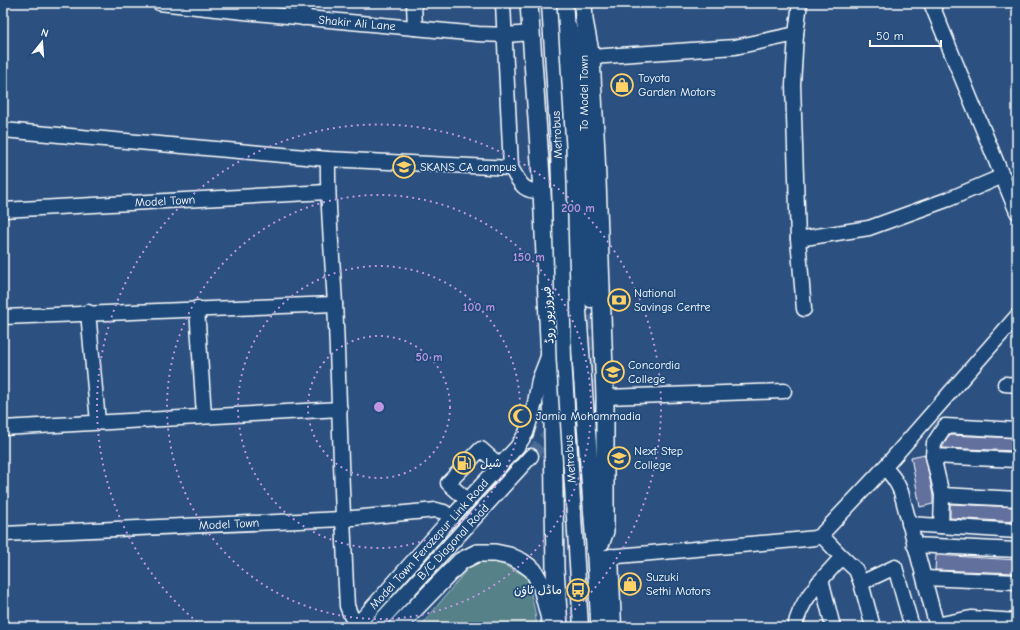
<svg xmlns="http://www.w3.org/2000/svg" width="1020" height="630" font-family="'Comic Neue','Playpen Sans Arabic',sans-serif">
  <rect width="100%" height="100%" fill="#2c5181"/>
  <filter id="ink" filterUnits="userSpaceOnUse"><feTurbulence type="fractalNoise" baseFrequency=".025" numOctaves="2"/><feDisplacementMap in="SourceGraphic" scale="8" xChannelSelector="R" yChannelSelector="G"/><feConvolveMatrix kernelMatrix="1 2 1 2 8 2 1 2 1" color-interpolation-filters="sRGB"/></filter>
  <g filter="url(#ink)">
    <path fill="#568188" stroke="#aac0c4" d="M488,558L527,576L535,612L537,627H420L469,567Z"/>
    <g fill="#62709d" stroke="#fff">
      <path d="M949,435L1017,438V451L942,448Z"/>
      <path d="M925,454L933,496V504L920,507L911,457Z"/>
      <path d="M950,504L1017,507V522L950,518Z"/>
      <path d="M936,555L1017,560V573L935,570Z"/>
    </g>
    <g fill="none" stroke-linecap="round" stroke-linejoin="round">
      <path stroke="#4c6b94" stroke-width="14" stroke-dasharray="14 7" stroke-linecap="butt" d="M531,456L581,396L587,384L592,368L591,300"/>
      <g stroke="#fff" stroke-width="17">
        <g id="minor">
          <path d="M159,3L244,12L478,34L506,35L531,33"/>
          <path d="M414,3L415,28"/>
          <path d="M503,3L511,168C521,184 522,192 542,191"/>
          <path d="M800,3L796,34L793,85L798,239L804,309"/>
          <path d="M931,3L1017,212"/>
          <path d="M303,18L304,3"/>
          <path d="M568,24L576,47L581,115L584,137L591,300"/>
          <path d="M591,57L735,47L796,34"/>
          <path d="M3,130L328,159L511,168"/>
          <path d="M328,159C327,214 334,269 336,325C340,419 342,512 347,606L351,616L358,623"/>
          <path d="M3,210L327,192"/>
          <path d="M798,239L869,228L949,199L1003,176"/>
          <path d="M197,308L204,416"/>
          <path d="M88,312L98,422"/>
          <path d="M3,317L335,304"/>
          <path d="M1005,384L1017,385"/>
          <path d="M605,397L784,391"/>
          <path d="M3,428L340,409"/>
          <path d="M933,456L1017,460"/>
          <path d="M884,468C893,475 897,482 901,492L937,627"/>
          <path d="M942,495L1017,499"/>
          <path d="M468,501L448,483L481,449L500,466"/>
          <path d="M909,524L1017,531"/>
          <path d="M941,526L942,495L933,456L934,443L945,426L1017,430"/>
          <path d="M3,534L343,519L436,510L444,512L451,518"/>
          <path d="M914,545L1017,550"/>
          <path d="M611,556L614,627"/>
          <path d="M842,557L856,570L861,583L873,627"/>
          <path d="M596,558L806,539L815,538L821,535L884,468L1017,316"/>
          <path d="M925,578L1017,582"/>
          <path d="M819,582L822,583L833,627"/>
          <path d="M861,583L895,567L912,627"/>
          <path d="M936,625L971,618L1017,621"/>
          <path d="M355,627L451,518L517,447L526,433L535,403L539,380L549,354"/>
          <path d="M375,627L531,456"/>
          <path d="M795,627C800,599 824,577 842,557L821,535"/>
        </g>
      </g>
      <g stroke="#fff" stroke-width="20">
        <g id="major">
          <path d="M529,3L542,191L553,425L555,569L559,627"/>
          <path d="M564,3L576,291L596,558L600,627"/>
          <path d="M583,3L584,20L591,57L596,153L605,397V531L601,542"/>
          <path d="M397,627L461,561L477,553H495L509,556L522,562L533,570L541,584L551,623"/>
        </g>
      </g>
      <use href="#minor" stroke="#1f4a7a" stroke-width="14"/>
      <use href="#major" stroke="#1f4a7a" stroke-width="17"/>
      <g stroke="#fff" stroke-width="17" stroke-linecap="butt">
        <path id="minor-bridge" d="M549,3L558,147L564,359L581,627"/>
      </g>
      <use href="#minor-bridge" stroke="#1f4a7a" stroke-width="14"/>
    </g>
  </g>
  <g fill="none" stroke="#bd96df" stroke-width="2" stroke-dasharray="2 4">
    <circle cx="379" cy="407" r="71"/>
    <circle cx="379" cy="407" r="141"/>
    <circle cx="379" cy="407" r="212"/>
    <path d="M202 626A282 282 0 1 1 556 626"/>
  </g>
  <defs>
    <g id="shop-ring" transform="scale(1.15)"><circle r="9.5" fill="#1f4a7a" stroke="#ffd166" stroke-width="1.5"/><path d="M-5-2.5h2.3a2.7 3.5 0 0 1 5.4 0H5L5.5 6h-11ZM-1.5-2.5h3a1.5 2.3 0 0 0-3 0Z" fill="#ffd166"/></g>
    <g id="school-ring" transform="scale(1.15)"><circle r="9.5" fill="#1f4a7a" stroke="#ffd166" stroke-width="1.5"/><path d="M0-5L7-2L0 1L-7-2ZM-4 1L0 2.5L4 1V4Q0 6-4 4Z" fill="#ffd166"/></g>
    <g id="bank-ring" transform="scale(1.15)"><circle r="9.5" fill="#1f4a7a" stroke="#ffd166" stroke-width="1.5"/><path d="M-6-4H6V4H-6ZM0-2.3a2.3 2.3 0 1 0 0 4.6a2.3 2.3 0 1 0 0-4.6Z" fill="#ffd166"/></g>
    <g id="university-ring" transform="scale(1.15)"><circle r="9.5" fill="#1f4a7a" stroke="#ffd166" stroke-width="1.5"/><path d="M0-5L7-2L0 1L-7-2ZM-4 1L0 2.5L4 1V4Q0 6-4 4Z" fill="#ffd166"/></g>
    <g id="mosque-ring" transform="scale(1.15)"><circle r="9.5" fill="#1f4a7a" stroke="#ffd166" stroke-width="1.5"/><path d="M3.5-4.9A6 6 0 1 0 3.5 4.9A5 5 0 1 1 3.5-4.9Z" fill="#ffd166"/></g>
    <g id="fuel-ring" transform="scale(1.15)"><circle r="9.5" fill="#1f4a7a" stroke="#ffd166" stroke-width="1.5"/><path d="M-5.5-6h7V0h2V4h1.3V-2.5L3-4.5l.8-.8L6-3V5H2.5V1h-1V6h-7ZM-4.2-4.7v3.2H.2V-4.7Z" fill="#ffd166"/></g>
    <g id="bus-ring" transform="scale(1.15)"><circle r="9.5" fill="#1f4a7a" stroke="#ffd166" stroke-width="1.5"/><path d="M-5-6H5V4H4V6H2V4H-2V6H-4V4H-5ZM-3.5-4V0h7V-4ZM-3.5 1.2v1.5H-2V1.2ZM2 1.2v1.5H3.5V1.2Z" fill="#ffd166"/></g>
  </defs>
  <g fill-rule="evenodd">
    <use href="#shop-ring" x="622" y="85"/>
    <use href="#school-ring" x="404" y="167"/>
    <use href="#bank-ring" x="619" y="300"/>
    <use href="#university-ring" x="613" y="372"/>
    <use href="#mosque-ring" x="520" y="416"/>
    <use href="#university-ring" x="619" y="458"/>
    <use href="#fuel-ring" x="464" y="463"/>
    <use href="#shop-ring" x="630" y="584"/>
    <use href="#bus-ring" x="578" y="590"/>
  </g>
  <g text-anchor="middle" stroke-width="3.5" stroke-linejoin="round" paint-order="stroke">
    <g font-size="12" fill="#fff" stroke="#1f4a7a">
      <text transform="translate(357 23) rotate(5)" y="4">Shakir Ali Lane</text>
      <text transform="translate(584 93) rotate(-90)" y="4">To Model Town</text>
      <text transform="translate(557 135) rotate(-93)" y="4">Metrobus</text>
      <text transform="translate(165 201) rotate(-3)" y="4">Model Town</text>
      <text transform="translate(548 315) rotate(-93)" y="4">فیروزپور روڈ</text>
      <text transform="translate(570 459) rotate(-94)" y="4">Metrobus</text>
      <text transform="translate(229 524) rotate(-3)" y="4">Model Town</text>
      <text transform="translate(453 542) rotate(-47)" y="4">B/C Diagonal Road</text>
      <text transform="translate(429 544) rotate(-48)" y="4">Model Town Ferozepur Link Road</text>
    </g>
    <g font-size="12" fill="#fff" stroke="#1f4a7a" text-anchor="start">
      <text x="638" y="82">Toyota<tspan x="638" dy="14">Garden Motors</tspan></text>
      <text x="420" y="171">SKANS CA campus</text>
      <text x="634" y="297">National<tspan x="634" dy="14">Savings Centre</tspan></text>
      <text x="628" y="369">Concordia<tspan x="628" dy="14">College</tspan></text>
      <text x="536" y="420">Jamia Mohammadia</text>
      <text x="634" y="455">Next Step<tspan x="634" dy="14">College</tspan></text>
      <text x="480" y="467">شیل</text>
      <text x="646" y="581">Suzuki<tspan x="646" dy="14">Sethi Motors</tspan></text>
      <text x="562" y="594" text-anchor="end">ماڈل ٹاؤن</text>
    </g>
  </g>
  <circle cx="379" cy="407" r="6" fill="#bd96df" stroke="#1f4a7a" stroke-width="2"/>
  <g font-size="12" text-anchor="middle" font-weight="bold" fill="#bd96df" stroke="#1f4a7a" stroke-width="3.5" stroke-linejoin="round" paint-order="stroke">
    <text x="578" y="212">200 m</text>
    <text x="529" y="261">150 m</text>
    <text x="479" y="311">100 m</text>
    <text x="429" y="361">50 m</text>
  </g>
  <rect width="1020" height="630" fill="none" stroke="#1f4a7a" stroke-width="16"/>
  <rect x="8" y="8" width="1004" height="614" fill="none" stroke="#fff" stroke-width="1.5" filter="url(#ink)"/>
  <g transform="translate(42 42) rotate(17)" stroke="#1f4a7a" stroke-width="3" paint-order="stroke">
  <path d="M0-3L7 15L0 10L-7 15Z" fill="#ffffff"/>
  <text y="-6" font-size="11" font-weight="bold" text-anchor="middle" fill="#ffffff">N</text>
  </g>
  <path d="M870 40v6h71v-6" fill="none" stroke="#ffffff" stroke-width="2"/>
  <text x="876" y="40" font-size="12" fill="#ffffff" stroke="#1f4a7a" stroke-width="3" paint-order="stroke">50 m</text>
</svg>
